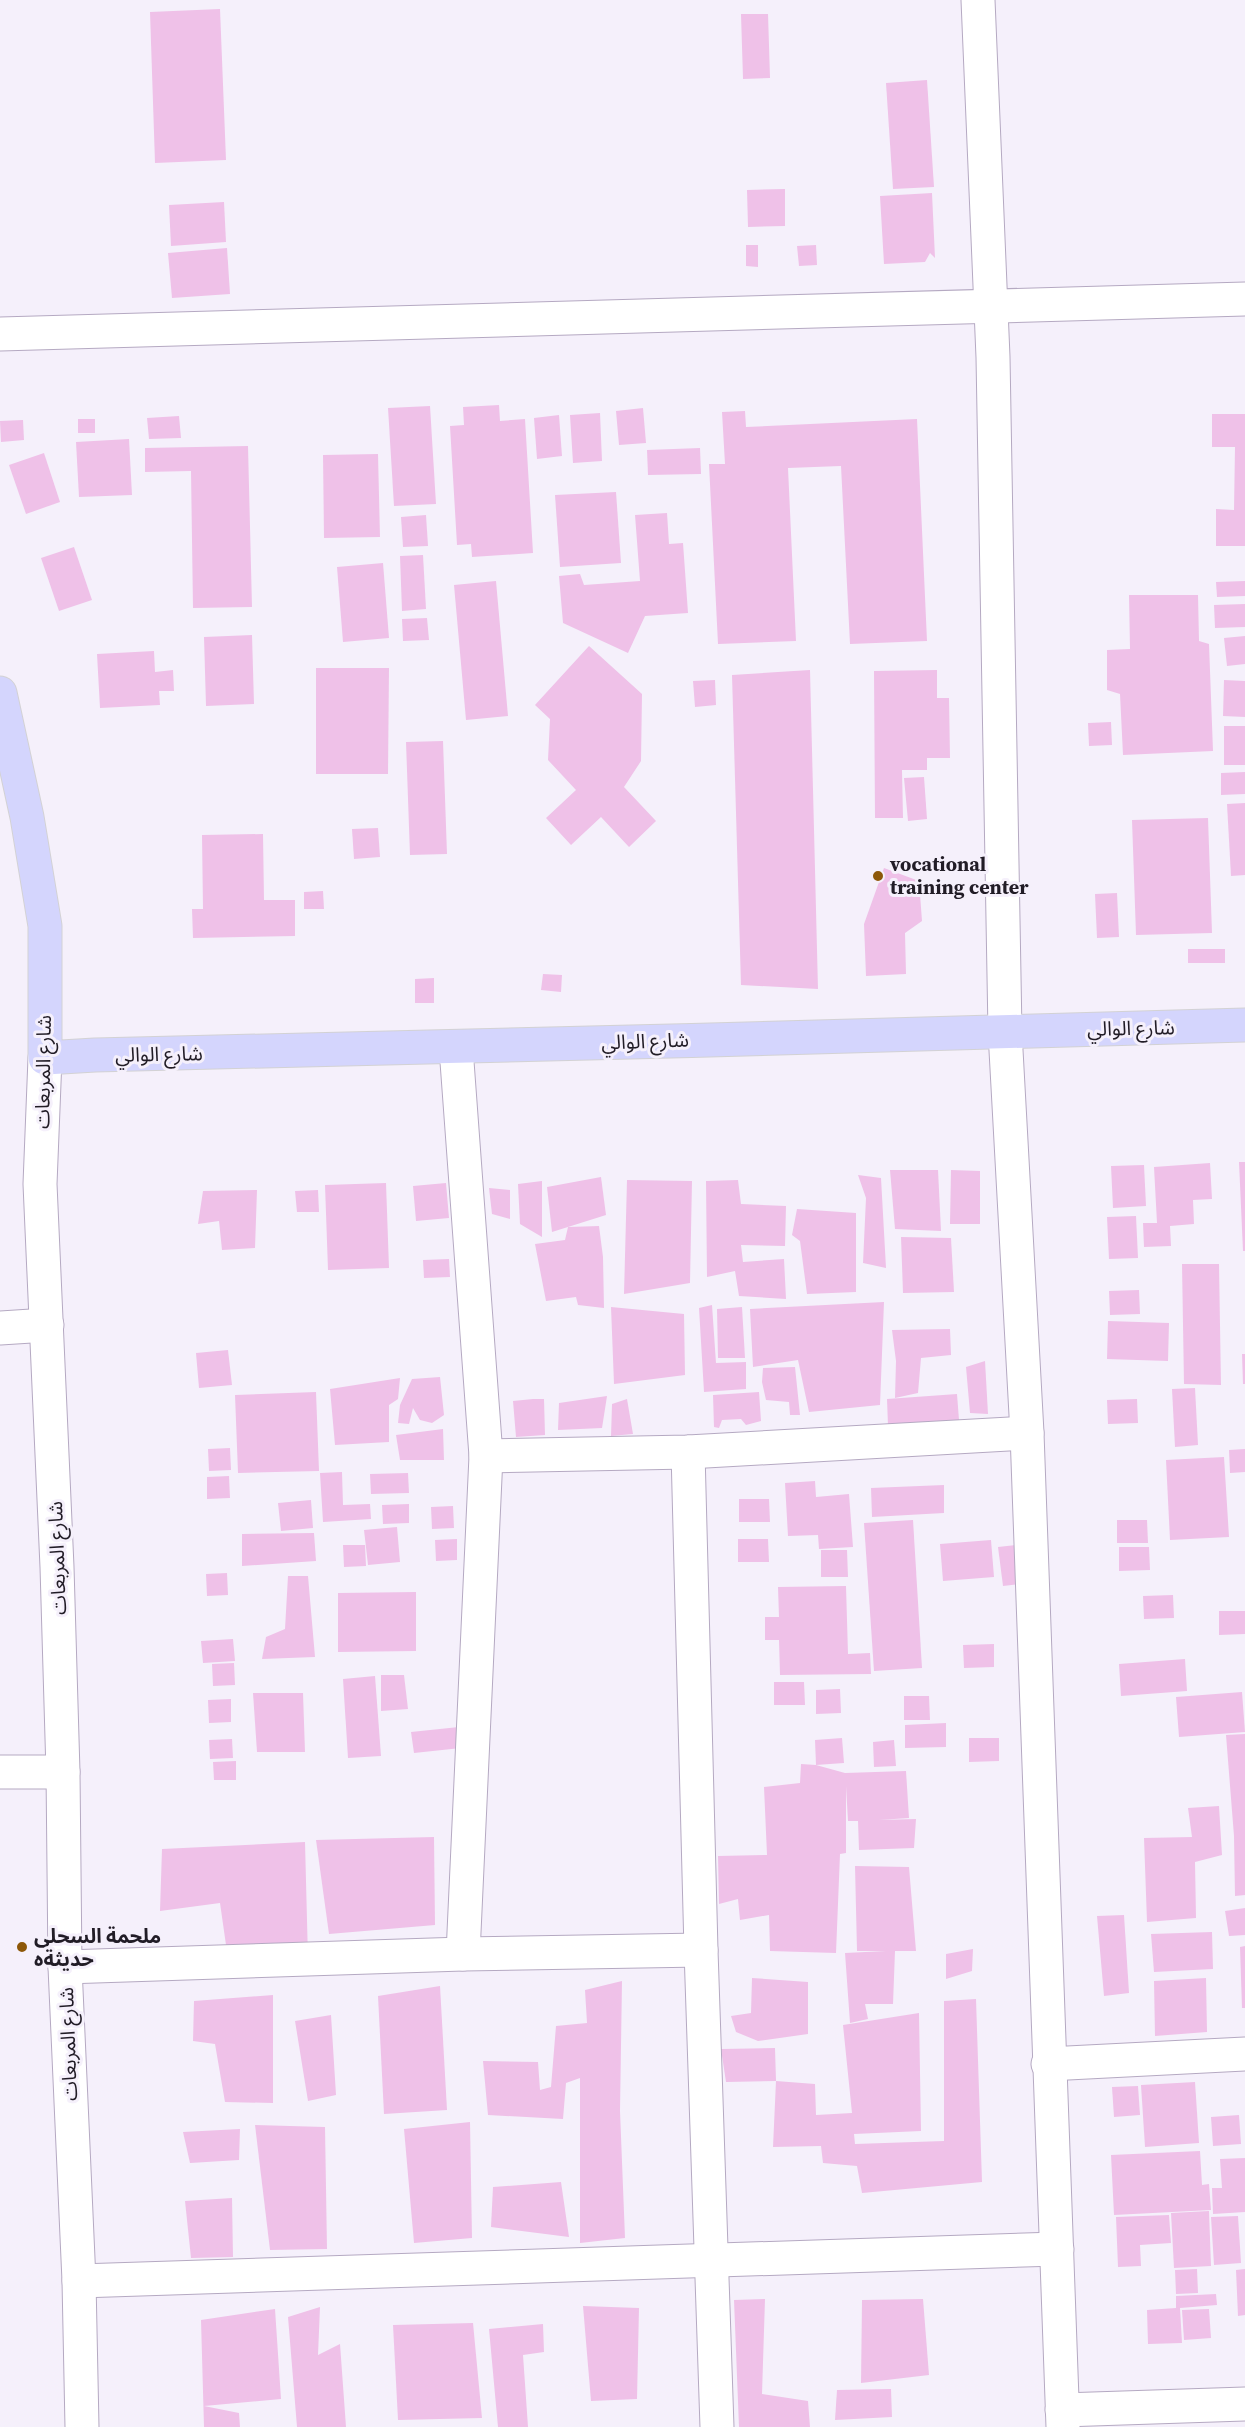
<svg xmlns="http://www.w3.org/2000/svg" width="1245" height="2427" font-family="'Source Serif 4','Noto Sans Arabic',serif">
  <rect width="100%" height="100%" fill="#f5f0fb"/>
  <g fill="#efc1e8">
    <path d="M220,9L226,160L155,163L150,12Z"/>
    <path d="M741,14H768L770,78L743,79Z"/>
    <path d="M927,80L934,187L893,189L886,83Z"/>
    <path d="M785,189V226L748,227L747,190Z"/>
    <path d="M932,193L935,258L930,253L925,262L884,264L880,196Z"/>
    <path d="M224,202L226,242L171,246L169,205Z"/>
    <path d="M746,245H758V267L746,266Z"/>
    <path d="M816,245L817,265L799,266L797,246Z"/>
    <path d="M227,248L230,294L172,298L168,253Z"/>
    <path d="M499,405L500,421L525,419L533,553L472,557L471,544L457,545L450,426L464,425L463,407Z"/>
    <path d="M430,406L436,504L394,506L388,408Z"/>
    <path d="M643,408L646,443L619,445L616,411Z"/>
    <path d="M745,411L746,427L917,419L927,641L850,644L841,466L788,468L796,641L718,644L709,464H725L722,412Z"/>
    <path d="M600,413L602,461L573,463L570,415Z"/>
    <path d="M1212,414H1245V546H1216V509L1234,510L1235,447H1212Z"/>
    <path d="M559,415L562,456L537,459L534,418Z"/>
    <path d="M179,416L181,438L149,439L147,418Z"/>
    <rect x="78" y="419" width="17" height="14"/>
    <path d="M23,420L24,440L1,442L0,421Z"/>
    <path d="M129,439L132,495L79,497L76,442Z"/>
    <path d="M248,446L252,607L193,608L191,471L145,472V448Z"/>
    <path d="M700,448L701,474L648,475L647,450Z"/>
    <path d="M44,453L60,502L26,514L9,465Z"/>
    <path d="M378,454L380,537L324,538L323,455Z"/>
    <path d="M616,492L621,563L560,567L555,495Z"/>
    <path d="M667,513L669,544L683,543L688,613L645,616L628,653L563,623L559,576L580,574L584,585L640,581L635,515Z"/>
    <path d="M426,515L428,546L403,547L401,517Z"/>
    <path d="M74,547L92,600L59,611L41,558Z"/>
    <path d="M423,555L426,609L402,611L400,556Z"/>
    <path d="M383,563L389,638L343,642L337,567Z"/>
    <path d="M496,581L508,716L466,720L454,585Z"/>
    <path d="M1245,581V596L1217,597L1216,582Z"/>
    <path d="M1129,595H1198L1199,641L1209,644L1213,751L1123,755L1120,694L1107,690V650L1130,649Z"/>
    <path d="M1245,604V627L1215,628L1214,605Z"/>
    <path d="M427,618L429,640L403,641L402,619Z"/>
    <path d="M252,635L254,704L206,706L204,637Z"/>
    <path d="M1245,636V664L1227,666L1224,638Z"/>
    <path d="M589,646L642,694L641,761L624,787L656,821L629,847L601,817L571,845L546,818L576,790L548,760L550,719L535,705Z"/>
    <path d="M154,651L155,672L173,670L174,691H159L160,705L100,708L97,654Z"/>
    <path d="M316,668H389L388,774H316Z"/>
    <path d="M810,670L818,989L741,985L732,675Z"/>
    <path d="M937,670V698H949L950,758H927V770H902L903,818H875L874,671Z"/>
    <path d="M715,680L716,705L695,707L693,681Z"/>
    <path d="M1224,680L1245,681V717L1223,716Z"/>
    <path d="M1111,722L1112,745L1089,746L1088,723Z"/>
    <rect x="1224" y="726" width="21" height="39"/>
    <path d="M443,741L447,854L410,855L406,742Z"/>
    <path d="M1245,772V794L1221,795V773Z"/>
    <path d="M924,777L927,819L908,821L904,778Z"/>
    <path d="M1245,803V875L1231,876L1227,804Z"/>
    <path d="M1208,818L1212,933L1136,935L1132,820Z"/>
    <path d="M378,828L380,857L354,859L352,829Z"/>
    <path d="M263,834L264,900H295V936L193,938L192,909H203L202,835Z"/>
    <path d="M884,868L919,881L922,921L905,933L906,974L866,976L864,924Z"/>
    <path d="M323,891L324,909H304V892Z"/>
    <path d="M1117,893L1119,937L1097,938L1095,894Z"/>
    <rect x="1188" y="949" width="37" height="14"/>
    <path d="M543,974L562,975L561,992L541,990Z"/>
    <path d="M434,978V1003H415V979Z"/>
    <path d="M1239,1162H1245V1251H1243Z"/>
    <path d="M1210,1163L1212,1199L1193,1200L1194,1224L1170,1226L1171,1246L1144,1247L1143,1223H1157L1154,1167Z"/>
    <path d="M1144,1165L1146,1206L1113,1208L1111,1166Z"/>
    <path d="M890,1170H938L941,1231L895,1229Z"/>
    <path d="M951,1170L980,1171V1224H950Z"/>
    <path d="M858,1175L881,1178L886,1268L863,1263L866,1198Z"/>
    <path d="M601,1177L606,1215L552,1232L547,1187Z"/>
    <path d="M627,1180L692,1181L690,1283L624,1294Z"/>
    <path d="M738,1180L741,1204L786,1206L785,1246L741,1245L743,1262L784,1259L786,1299L739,1296L735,1271L707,1277L706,1181Z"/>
    <path d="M542,1181V1237L520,1224L518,1184Z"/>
    <path d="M386,1183L389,1268L328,1270L325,1185Z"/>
    <path d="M446,1183L449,1218L416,1221L413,1186Z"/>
    <path d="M489,1188L510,1190V1219L492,1214Z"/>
    <path d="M257,1190L255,1248L222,1250L219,1221L198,1224L203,1191Z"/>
    <path d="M318,1190L319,1212H297L295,1191Z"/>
    <path d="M797,1209L856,1213V1292L807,1294L800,1241L792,1235Z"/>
    <path d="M1136,1216L1138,1258L1109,1259L1107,1217Z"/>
    <path d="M599,1226L603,1257L604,1308L578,1305L576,1297L546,1301L535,1244L565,1240L568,1227Z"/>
    <path d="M901,1237L951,1238L954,1292L903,1293Z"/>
    <path d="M449,1259L450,1277L424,1278L423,1260Z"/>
    <path d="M1182,1264H1219L1221,1385L1184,1384Z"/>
    <path d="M1139,1290L1140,1314L1110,1315L1109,1291Z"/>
    <path d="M884,1302L880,1405L809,1412L798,1360L753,1367L750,1309Z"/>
    <path d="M712,1305L716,1363L746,1362V1389L704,1392L699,1308Z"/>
    <path d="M611,1307L684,1314L685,1375L614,1384Z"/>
    <path d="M742,1307L745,1358H718L717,1309Z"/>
    <path d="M1108,1321L1169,1323L1168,1361L1107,1359Z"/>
    <path d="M950,1329L951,1355L921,1358L918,1393L895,1398L896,1361L892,1330Z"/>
    <path d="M228,1350L232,1385L199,1388L196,1353Z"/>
    <path d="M1242,1354H1245V1384H1243Z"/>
    <path d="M985,1361L988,1414L970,1413L966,1367Z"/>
    <path d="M795,1367L800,1415H790L789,1402L766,1400L762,1382L763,1368Z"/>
    <path d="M440,1377L444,1415L432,1423L420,1420L413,1408L409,1424L398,1423L400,1405L412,1379Z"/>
    <path d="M400,1378L398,1399L389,1405V1442L335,1445L330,1389Z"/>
    <path d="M1195,1388L1198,1445L1175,1447L1172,1389Z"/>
    <path d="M316,1392L319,1471L238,1473L235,1395Z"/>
    <path d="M759,1392L761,1421L746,1425L741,1419L722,1420L719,1428L714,1427L713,1395Z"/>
    <path d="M957,1394L959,1420L888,1426L887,1399Z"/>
    <path d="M607,1396L602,1428L558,1430L559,1403Z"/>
    <path d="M533,1399H544L545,1435L516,1437L513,1401Z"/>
    <path d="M627,1399L633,1434L611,1436L612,1404Z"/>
    <path d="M1137,1399L1138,1423L1108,1424L1107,1400Z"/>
    <path d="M443,1429L444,1460H400L396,1435Z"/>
    <path d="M230,1448L231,1470L209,1471L208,1449Z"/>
    <path d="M1245,1449V1472L1230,1473L1229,1450Z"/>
    <path d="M1224,1457L1229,1537L1170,1540L1166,1460Z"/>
    <path d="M342,1472L343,1505L370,1504L371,1519L323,1522L320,1473Z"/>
    <path d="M408,1473L409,1493L371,1494L370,1474Z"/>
    <path d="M229,1476L230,1498L207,1499V1477Z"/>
    <path d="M815,1481L816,1497L849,1494L853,1547L819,1549L818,1535L788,1536L785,1483Z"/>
    <path d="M944,1485V1513L872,1517L871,1488Z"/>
    <path d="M739,1499H769L770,1522H739Z"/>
    <path d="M311,1500L313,1528L281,1531L278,1503Z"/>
    <path d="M409,1504V1523L383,1524L382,1505Z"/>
    <path d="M453,1506L454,1528L432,1529L431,1507Z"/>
    <path d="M913,1520L922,1668L874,1671L864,1523Z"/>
    <path d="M1117,1520H1147L1148,1543H1117Z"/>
    <path d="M397,1527L400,1562L368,1565L364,1530Z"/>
    <path d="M314,1533L316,1561L242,1566V1534Z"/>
    <path d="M457,1539V1560L436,1561L435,1540Z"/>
    <path d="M738,1539H768L769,1562H738Z"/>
    <path d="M991,1540L994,1577L943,1581L940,1544Z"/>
    <path d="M343,1545H365L366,1566L344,1567Z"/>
    <path d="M1016,1545L1020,1584L1003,1586L998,1547Z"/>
    <path d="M1119,1547H1149L1150,1570L1119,1571Z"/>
    <path d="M821,1550H847L848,1577H821Z"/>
    <path d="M227,1573L228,1595L207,1596L206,1574Z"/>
    <path d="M288,1576H308L315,1657L262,1659L266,1637L285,1629Z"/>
    <path d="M846,1586L848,1654L870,1653L871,1674L780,1675L779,1640H765V1617H779L778,1587Z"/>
    <path d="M416,1592V1651L338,1652V1593Z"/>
    <path d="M1173,1595L1174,1618L1144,1619L1143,1596Z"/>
    <path d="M1219,1611H1245V1634L1219,1635Z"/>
    <path d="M233,1639L235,1661L203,1663L201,1641Z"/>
    <path d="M994,1644V1667L964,1668L963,1645Z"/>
    <path d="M1185,1659L1187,1691L1121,1696L1119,1664Z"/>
    <path d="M234,1663L235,1685L213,1686L212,1664Z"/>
    <path d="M381,1675H404L408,1709L381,1711Z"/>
    <path d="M375,1676L381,1756L348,1758L343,1679Z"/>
    <path d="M774,1682H804L805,1705H774Z"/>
    <path d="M840,1689L841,1713L816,1714V1690Z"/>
    <path d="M1242,1692L1245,1732L1179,1737L1176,1697Z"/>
    <path d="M253,1693H303L305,1752H257Z"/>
    <path d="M904,1696H929L930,1720H904Z"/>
    <path d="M231,1699V1722L209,1723L208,1700Z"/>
    <path d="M946,1723V1747L905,1748V1725Z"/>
    <path d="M459,1727L461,1748L414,1753L411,1732Z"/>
    <path d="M1245,1734V1895L1235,1896L1234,1836L1226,1735Z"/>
    <path d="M842,1738L844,1763L816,1765L815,1740Z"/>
    <path d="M969,1738H999V1761L969,1762Z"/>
    <path d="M232,1739L233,1758L210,1759L209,1740Z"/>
    <path d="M894,1740L896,1766L874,1767L873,1742Z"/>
    <path d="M236,1761V1780H214L213,1762Z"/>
    <path d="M801,1764L816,1765L845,1773L906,1771L909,1818L879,1820L916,1819L914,1848L859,1850L858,1821H848L846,1786V1853L840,1854L836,1953L770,1951L769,1915L740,1920L738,1899L719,1904L718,1856L767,1855L764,1787L800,1783Z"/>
    <path d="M1219,1806L1222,1855L1195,1862L1196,1918L1147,1922L1144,1838L1192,1837L1188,1808Z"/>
    <path d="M434,1837L435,1925L329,1934L316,1840Z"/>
    <path d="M305,1842L308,1959L227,1952L220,1903L160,1911L162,1849Z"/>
    <path d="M855,1866L909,1867L916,1951H895L893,2004H865L868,2019L850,2023L845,1953L886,1951H857Z"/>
    <path d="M1245,1908V1935L1229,1936L1225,1911Z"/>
    <path d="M1124,1915L1129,1993L1104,1996L1097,1916Z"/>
    <path d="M1212,1932L1213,1969L1154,1972L1151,1934Z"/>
    <path d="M1245,1946V2008H1242L1240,1947Z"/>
    <path d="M973,1949L972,1971L946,1979V1954Z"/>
    <path d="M752,1978L808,1982V2034L758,2041L736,2032L731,2016L751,2013Z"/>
    <path d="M1206,1978L1207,2032L1155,2036L1154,1981Z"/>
    <path d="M622,1981L620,2111L625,2238L580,2243V2078L566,2083L563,2119L488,2115L483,2061L538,2062L540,2090L551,2087L556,2026L587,2023L585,1990Z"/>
    <path d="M440,1986L447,2110L384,2114L378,1996Z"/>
    <path d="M273,1995V2103L225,2102L215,2044L193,2041L194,2001Z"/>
    <path d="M976,1999L982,2182L862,2193L857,2166L823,2163L821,2146L773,2147L776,2081L815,2084L816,2115L852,2113L843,2025L919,2013L921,2131L854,2134L855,2144L944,2141V2001Z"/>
    <path d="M331,2015L336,2095L308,2101L295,2021Z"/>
    <path d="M775,2048L776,2081L726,2082L721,2049Z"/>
    <path d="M1195,2082L1199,2143L1145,2147L1141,2085Z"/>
    <path d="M1138,2086L1140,2115L1114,2117L1112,2087Z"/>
    <path d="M1239,2115L1241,2144L1213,2146L1211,2117Z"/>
    <path d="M470,2122L472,2238L414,2243L404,2129Z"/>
    <path d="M255,2125L325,2127L327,2249L270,2250Z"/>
    <path d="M240,2129L239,2160L190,2163L183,2132Z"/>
    <path d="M1200,2151L1202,2185L1209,2184L1211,2210L1114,2215L1111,2155Z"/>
    <path d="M1245,2158V2212L1213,2214L1212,2188H1222L1220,2159Z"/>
    <path d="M561,2182L569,2237L491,2227L493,2187Z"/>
    <path d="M232,2198L233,2257L191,2258L185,2201Z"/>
    <path d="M1209,2211L1211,2266L1174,2268L1171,2213Z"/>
    <path d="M1169,2215L1171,2243L1140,2245L1141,2266L1118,2267L1116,2217Z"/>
    <path d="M1238,2216L1241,2263L1214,2265L1211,2217Z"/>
    <path d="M1197,2269L1198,2293L1176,2294L1175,2270Z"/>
    <path d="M1245,2269V2315L1238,2316L1236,2270Z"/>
    <path d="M1216,2294L1217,2305L1180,2308L1182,2343L1148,2344L1147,2310L1176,2308V2296Z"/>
    <path d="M765,2299L762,2394L808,2401L810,2427H739L734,2300Z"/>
    <path d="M923,2299L929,2375L861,2383L862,2300Z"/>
    <path d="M583,2306L639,2308L637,2399L591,2401Z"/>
    <path d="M320,2307L318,2355L340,2344L346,2427H297L288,2317Z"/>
    <path d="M275,2309L281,2399L204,2406L239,2413L240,2427H204L201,2320Z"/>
    <path d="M1209,2309L1211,2338L1184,2340L1182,2310Z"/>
    <path d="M473,2323L482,2418L398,2420L393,2325Z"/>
    <path d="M543,2324L544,2352L523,2355L528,2427H498L489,2329Z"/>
    <path d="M891,2389L892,2417L835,2420L837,2390Z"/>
  </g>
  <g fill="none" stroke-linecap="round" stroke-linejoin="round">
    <g stroke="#b5a9c2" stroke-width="35">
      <g id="minor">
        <path d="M978,0L993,357L1005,1032L1027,1433L1063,2427"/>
        <path d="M0,334L1245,299"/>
        <path d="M456,1048L486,1456L463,1954"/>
        <path d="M45,1058L40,1184L57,1567L63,1772L65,1967L79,2281L82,2427"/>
        <path d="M0,1328L47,1325"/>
        <path d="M688,1452L701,1950L717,2427"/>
        <path d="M486,1456L688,1452L1027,1433"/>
        <path d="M0,1772H63"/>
        <path d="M65,1967L463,1954L701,1950"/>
        <path d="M1048,2064L1245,2054"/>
        <path d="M79,2281L1057,2249"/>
        <path d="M1062,2410L1245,2404"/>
      </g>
    </g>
    <g stroke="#d3d2d4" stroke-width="35">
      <path id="major" d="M0,693L27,817L45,926V1058L95,1055C478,1048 862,1035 1245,1025"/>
    </g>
    <use href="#minor" stroke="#fff" stroke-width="33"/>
    <use href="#major" stroke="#d4d5fd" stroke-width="33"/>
  </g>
  <g fill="#8d5708" stroke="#f5f0fb" stroke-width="2">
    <circle cx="878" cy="876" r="6"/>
    <circle cx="22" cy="1947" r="6"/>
  </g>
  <g text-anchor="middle" stroke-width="6" stroke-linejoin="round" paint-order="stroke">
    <g font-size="20" font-weight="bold" fill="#211c26" stroke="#f5f0fb" text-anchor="start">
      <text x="890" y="871">vocational<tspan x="890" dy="23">training center</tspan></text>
      <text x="34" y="1943">ملحمة السحلى<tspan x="34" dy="23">حديثةه</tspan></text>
    </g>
    <g font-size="20" fill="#211c26" stroke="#f5f0fb">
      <text transform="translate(1131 1028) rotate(-1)" y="7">شارع الوالي</text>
      <text transform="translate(645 1041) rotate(-2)" y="7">شارع الوالي</text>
      <text transform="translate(159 1054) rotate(-1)" y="7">شارع الوالي</text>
      <text transform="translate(43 1072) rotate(-89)" y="7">شارع المربعات</text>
      <text transform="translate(57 1558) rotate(-92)" y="7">شارع المربعات</text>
      <text transform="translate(68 2044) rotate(-92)" y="7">شارع المربعات</text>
    </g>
  </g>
</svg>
